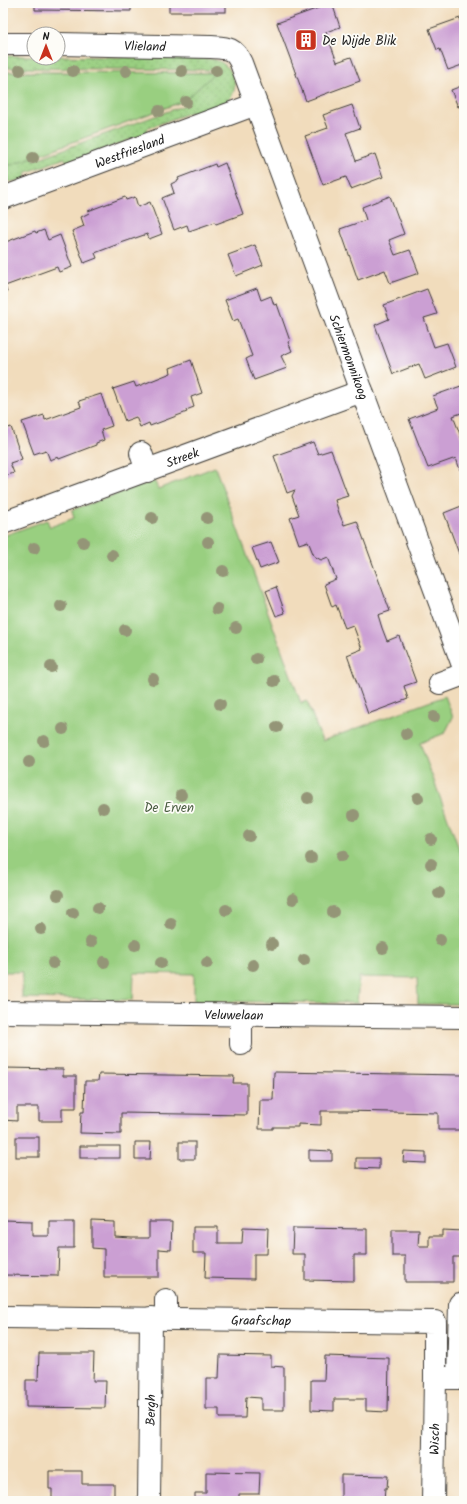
<svg xmlns="http://www.w3.org/2000/svg" width="467" height="1504" font-family="Kalam,sans-serif">
  <defs>
    <pattern id="grass-dots" width="8" height="8" patternUnits="userSpaceOnUse"><rect width="8" height="8" fill="#99cf80"/><path d="M2 2h.1M6 6h.1" fill="none" stroke="#83b16e" stroke-width="1.8" stroke-linecap="round"/></pattern>
  </defs>
  <rect width="100%" height="100%" fill="#fdfcf7"/>
  <filter id="ink" filterUnits="userSpaceOnUse"><feTurbulence type="fractalNoise" baseFrequency=".025" numOctaves="2"/><feDisplacementMap in="SourceGraphic" scale="8" xChannelSelector="R" yChannelSelector="G"/><feConvolveMatrix kernelMatrix="1 2 1 2 8 2 1 2 1" color-interpolation-filters="sRGB"/></filter>
  <filter id="wash" filterUnits="userSpaceOnUse"><feTurbulence type="fractalNoise" baseFrequency=".012" numOctaves="4" result="noise"/><feDisplacementMap in="SourceGraphic" scale="16" xChannelSelector="R" yChannelSelector="G"/><feGaussianBlur stdDeviation="0.9" result="paint"/><feColorMatrix in="noise" values="0 0 0 0 0 0 0 0 0 0 0 0 0 0 0 0 0 1.4 0 .05"/><feComposite in="paint" operator="in"/></filter>
  <g filter="url(#wash)">
    <rect width="100%" height="100%" fill="#f1dcbc"/>
    <path fill="url(#grass-dots)" stroke="#5a764e" fill-rule="evenodd" d="M3,56H34V58H58V56L212,59C233,63 244,89 225,103C216,110 203,113 193,117L191,112L146,129L148,133L67,163L65,158L25,173L26,178C18,181 12,183 3,180ZM4,68L215,70V73L4,72ZM184,101L185,105L34,160V156Z"/>
    <g fill="#99cf80" stroke="#5a764e">
      <path d="M3,73L4,72L215,73L184,101L8,166L3,152Z"/>
      <path d="M215,467L301,703L307,701L322,741L445,696L453,717L445,733L420,743L464,862V1004H418L417,978L359,977L357,1003L194,1001V974L134,973L133,1000L22,998V972H3V536L47,520L50,527L74,518L72,510L153,481L155,482L158,489Z"/>
    </g>
    <g id="blocks">
      <g fill="#cb9fd3">
        <path d="M35,3H131V11L35,10Z"/>
        <rect x="169" y="3" width="57" height="9"/>
        <path d="M332,3L340,27L326,32L337,62L351,57L360,81L306,101L277,23Z"/>
        <path d="M460,18L464,29V70L462,65L448,70L440,49L437,50L429,29Z"/>
        <path d="M464,85V105L458,107L451,90Z"/>
        <path d="M352,105L360,128L346,133L356,161L375,154L383,177L351,189L346,177L323,185L305,136L328,128L323,115Z"/>
        <path d="M225,163L243,214L216,224L215,222L189,231L187,225L174,230L162,198L174,193L171,184L179,180L178,178L215,164L216,167Z"/>
        <path d="M390,196L404,234L389,240L395,255L410,250L419,273L390,283L385,270L358,280L340,229L366,220L362,207Z"/>
        <path d="M125,197L126,200L135,197L138,207L150,202L162,234L149,239L147,234L121,243L95,253L97,258L84,263L72,231L84,226L81,217L89,213L88,211Z"/>
        <path d="M44,230L48,240L60,235L72,267L59,272L57,267L5,286L7,292L3,293V243L35,231L36,233Z"/>
        <path d="M255,245L263,265L236,276L228,255Z"/>
        <path d="M257,288L261,300L271,296L274,305L277,304L290,341L288,342L292,351L281,356L287,368L254,380L246,359L252,356L238,319L233,321L225,300Z"/>
        <path d="M427,289L437,314L424,318L429,333L434,347L447,343L456,367L425,379L419,364L393,374L375,325L389,319L384,305Z"/>
        <path d="M191,360L202,393L191,397L194,407L186,410L187,412L150,426L149,423L140,427L136,417L125,421L113,389L134,382L136,387L171,373L170,368Z"/>
        <path d="M461,386L464,395V412L453,416L463,442H464V469L460,470L456,458L428,468L409,419L438,408L433,396Z"/>
        <path d="M101,394L112,426L101,430L104,440L96,443V445L59,459L58,457L50,460L46,450L34,454L22,422L44,415L45,420L81,407L79,401Z"/>
        <path d="M11,427L22,459L10,463L14,473L5,476L6,479L3,480V430Z"/>
        <path d="M313,442L318,454L331,450L348,496L335,500L339,513L344,525L357,521L390,611L378,615L382,628L387,641L399,636L416,682L404,686L408,699L368,714L347,655L362,649L353,625L345,628L336,605L332,607L324,584L336,579L328,557L321,560L314,556L308,541L299,544L290,518L299,515L292,496L295,490L287,493L274,456Z"/>
        <path d="M464,505V561L462,562L444,513Z"/>
        <path d="M271,542L279,562L260,569L252,548Z"/>
        <path d="M276,587L285,613L276,616L266,591Z"/>
        <path d="M3,1068L63,1069V1076H76V1108H62V1121H39V1107H17V1121L3,1120Z"/>
        <path d="M274,1072L463,1075L464,1130H438V1113L344,1111H321V1125L298,1124V1127H273V1129H259L260,1100H273Z"/>
        <path d="M99,1074L234,1076L233,1083H247V1115L121,1113V1134L80,1133L81,1112H84L85,1081H98Z"/>
        <rect x="16" y="1137" width="23" height="20"/>
        <path d="M135,1142H151L150,1159H135Z"/>
        <rect x="179" y="1142" width="16" height="17"/>
        <rect x="80" y="1146" width="40" height="12"/>
        <path d="M309,1150L332,1151V1161H309Z"/>
        <path d="M404,1151L426,1152V1163L403,1162Z"/>
        <path d="M356,1158H379V1169L356,1168Z"/>
        <path d="M3,1220L32,1221V1236H49V1221H74V1248H59L58,1276L4,1275Z"/>
        <path d="M92,1221L115,1222V1237L132,1238H149V1222H172L171,1250L159,1249V1277H104V1249L92,1248Z"/>
        <path d="M193,1227H218V1243H242L243,1227L268,1228L267,1254H254V1279L205,1278L206,1253H193Z"/>
        <path d="M293,1228L367,1229V1255H354V1281L305,1280V1254H292Z"/>
        <path d="M392,1230H419L418,1246H429V1236H442V1230L464,1231V1257H453V1282H405V1256H392Z"/>
        <path d="M39,1353H94L93,1381H106L105,1408L26,1407V1380H38Z"/>
        <path d="M220,1355L271,1356V1366L284,1367V1410H261V1398L246,1397L245,1418H219V1409H206V1378H219Z"/>
        <path d="M325,1356L389,1358L388,1412L366,1411V1399H334V1411L311,1410V1380H324Z"/>
        <path d="M49,1471H82V1484H114V1501H52V1489H49Z"/>
        <path d="M206,1472L260,1473L259,1494H239V1501H195V1493H206Z"/>
        <path d="M341,1475L388,1476L387,1488H385L384,1501H341Z"/>
      </g>
    </g>
  </g>
  <g filter="url(#ink)">
    <use href="#blocks" fill-opacity="0" stroke="#3c3934" stroke-width="1"/>
    <g fill="none" stroke-linecap="round" stroke-linejoin="round">
      <g stroke="#3c3934" stroke-width="24">
        <g id="minor">
          <path d="M3,44H34"/>
          <path id="s1" d="M58,44L211,47C226,48 234,47 241,63L464,668"/>
          <path id="s2" d="M3,198L256,104"/>
          <path d="M141,453L147,471"/>
          <path id="s3" d="M3,523L362,391"/>
          <path d="M440,683L464,674"/>
          <path id="s4" d="M3,1012L464,1017"/>
          <path d="M241,1044V1014"/>
          <path d="M166,1300V1318"/>
          <path id="s5" d="M3,1317L435,1322V1378H464"/>
          <path d="M458,1378L460,1304"/>
          <path id="s6" d="M149,1501L151,1318"/>
          <path id="s7" d="M433,1501L435,1378"/>
        </g>
      </g>
      <use href="#minor" stroke="#fff" stroke-width="22"/>
    </g>
    <g fill="#949577">
      <circle cx="20" cy="70" r="6"/>
      <circle cx="73" cy="71" r="6"/>
      <circle cx="126" cy="71" r="6"/>
      <circle cx="182" cy="71" r="6"/>
      <circle cx="216" cy="71" r="6"/>
      <circle cx="186" cy="102" r="6"/>
      <circle cx="159" cy="111" r="6"/>
      <circle cx="33" cy="158" r="6"/>
      <circle cx="152" cy="518" r="6"/>
      <circle cx="207" cy="518" r="6"/>
      <circle cx="83" cy="542" r="6"/>
      <circle cx="208" cy="542" r="6"/>
      <circle cx="34" cy="548" r="6"/>
      <circle cx="112" cy="555" r="6"/>
      <circle cx="223" cy="571" r="6"/>
      <circle cx="61" cy="606" r="6"/>
      <circle cx="217" cy="609" r="6"/>
      <circle cx="236" cy="628" r="6"/>
      <circle cx="125" cy="630" r="6"/>
      <circle cx="256" cy="659" r="6"/>
      <circle cx="51" cy="667" r="6"/>
      <circle cx="153" cy="679" r="6"/>
      <circle cx="274" cy="681" r="6"/>
      <circle cx="220" cy="704" r="6"/>
      <circle cx="434" cy="717" r="6"/>
      <circle cx="277" cy="727" r="6"/>
      <circle cx="63" cy="729" r="6"/>
      <circle cx="406" cy="734" r="6"/>
      <circle cx="44" cy="741" r="6"/>
      <circle cx="29" cy="762" r="6"/>
      <circle cx="181" cy="795" r="6"/>
      <circle cx="308" cy="798" r="6"/>
      <circle cx="418" cy="798" r="6"/>
      <circle cx="103" cy="808" r="6"/>
      <circle cx="354" cy="815" r="6"/>
      <circle cx="249" cy="836" r="6"/>
      <circle cx="431" cy="839" r="6"/>
      <circle cx="342" cy="856" r="6"/>
      <circle cx="311" cy="858" r="6"/>
      <circle cx="431" cy="864" r="6"/>
      <circle cx="439" cy="893" r="6"/>
      <circle cx="58" cy="895" r="6"/>
      <circle cx="293" cy="899" r="6"/>
      <circle cx="98" cy="908" r="6"/>
      <circle cx="226" cy="910" r="6"/>
      <circle cx="333" cy="912" r="6"/>
      <circle cx="73" cy="913" r="6"/>
      <circle cx="171" cy="924" r="6"/>
      <circle cx="41" cy="929" r="6"/>
      <circle cx="440" cy="940" r="6"/>
      <circle cx="91" cy="942" r="6"/>
      <circle cx="272" cy="944" r="6"/>
      <circle cx="135" cy="945" r="6"/>
      <circle cx="383" cy="948" r="6"/>
      <circle cx="304" cy="960" r="6"/>
      <circle cx="104" cy="962" r="6"/>
      <circle cx="53" cy="963" r="6"/>
      <circle cx="161" cy="963" r="6"/>
      <circle cx="207" cy="963" r="6"/>
      <circle cx="253" cy="965" r="6"/>
    </g>
  </g>
  <defs>
    <g id="building-square" transform="scale(1.15)"><rect x="-9" y="-9" width="18" height="18" rx="4" fill="#c8321e" stroke="#fdfcf7"/><path d="M-4-6H4V6H1V3H-1V6H-4ZM-2.5-4.3h1.7v1.8h-1.7ZM.8-4.3h1.7v1.8H.8ZM-2.5-1h1.7V.8h-1.7ZM.8-1h1.7V.8H.8Z" fill="#fff"/></g>
  </defs>
  <g fill-rule="evenodd">
    <use href="#building-square" x="306" y="40"/>
  </g>
  <g text-anchor="middle" stroke-width="3.5" stroke-linejoin="round" paint-order="stroke">
    <g font-size="13" fill="#1c1c1c" stroke="#fdfcf7" text-anchor="start">
      <text x="322" y="45">De Wijde Blik</text>
    </g>
    <g font-size="13" fill="#1c1c1c" stroke="#fdfcf7">
      <text dy="5" stroke="none"><textPath href="#s1" startOffset="87">Vlieland</textPath></text>
      <text dy="5" stroke="none"><textPath href="#s2" startOffset="135">Westfriesland</textPath></text>
      <text dy="5" stroke="none"><textPath href="#s1" startOffset="503">Schiermonnikoog</textPath></text>
      <text dy="5" stroke="none"><textPath href="#s3" startOffset="191">Streek</textPath></text>
      <text dy="5" stroke="none"><textPath href="#s4" startOffset="231">Veluwelaan</textPath></text>
      <text dy="5" stroke="none"><textPath href="#s5" startOffset="258">Graafschap</textPath></text>
      <text dy="5" stroke="none"><textPath href="#s6" startOffset="91">Bergh</textPath></text>
      <text dy="5" stroke="none"><textPath href="#s7" startOffset="62">Wisch</textPath></text>
    </g>
    <g font-size="13" fill="#485b3f" stroke="#fdfcf7">
      <text x="169" y="812">De Erven</text>
    </g>
  </g>
  <rect width="467" height="1504" fill="none" stroke="#fdfcf7" stroke-width="16"/>
  <g transform="translate(46 46)"><circle r="19" fill="#fdfcf7" stroke="#a3a29f"/>
  <path d="M0-3L7 15L0 10L-7 15Z" fill="#c8321e"/>
  <text y="-6" font-size="11" font-weight="bold" text-anchor="middle" fill="#1c1c1c">N</text>
  </g>
</svg>
